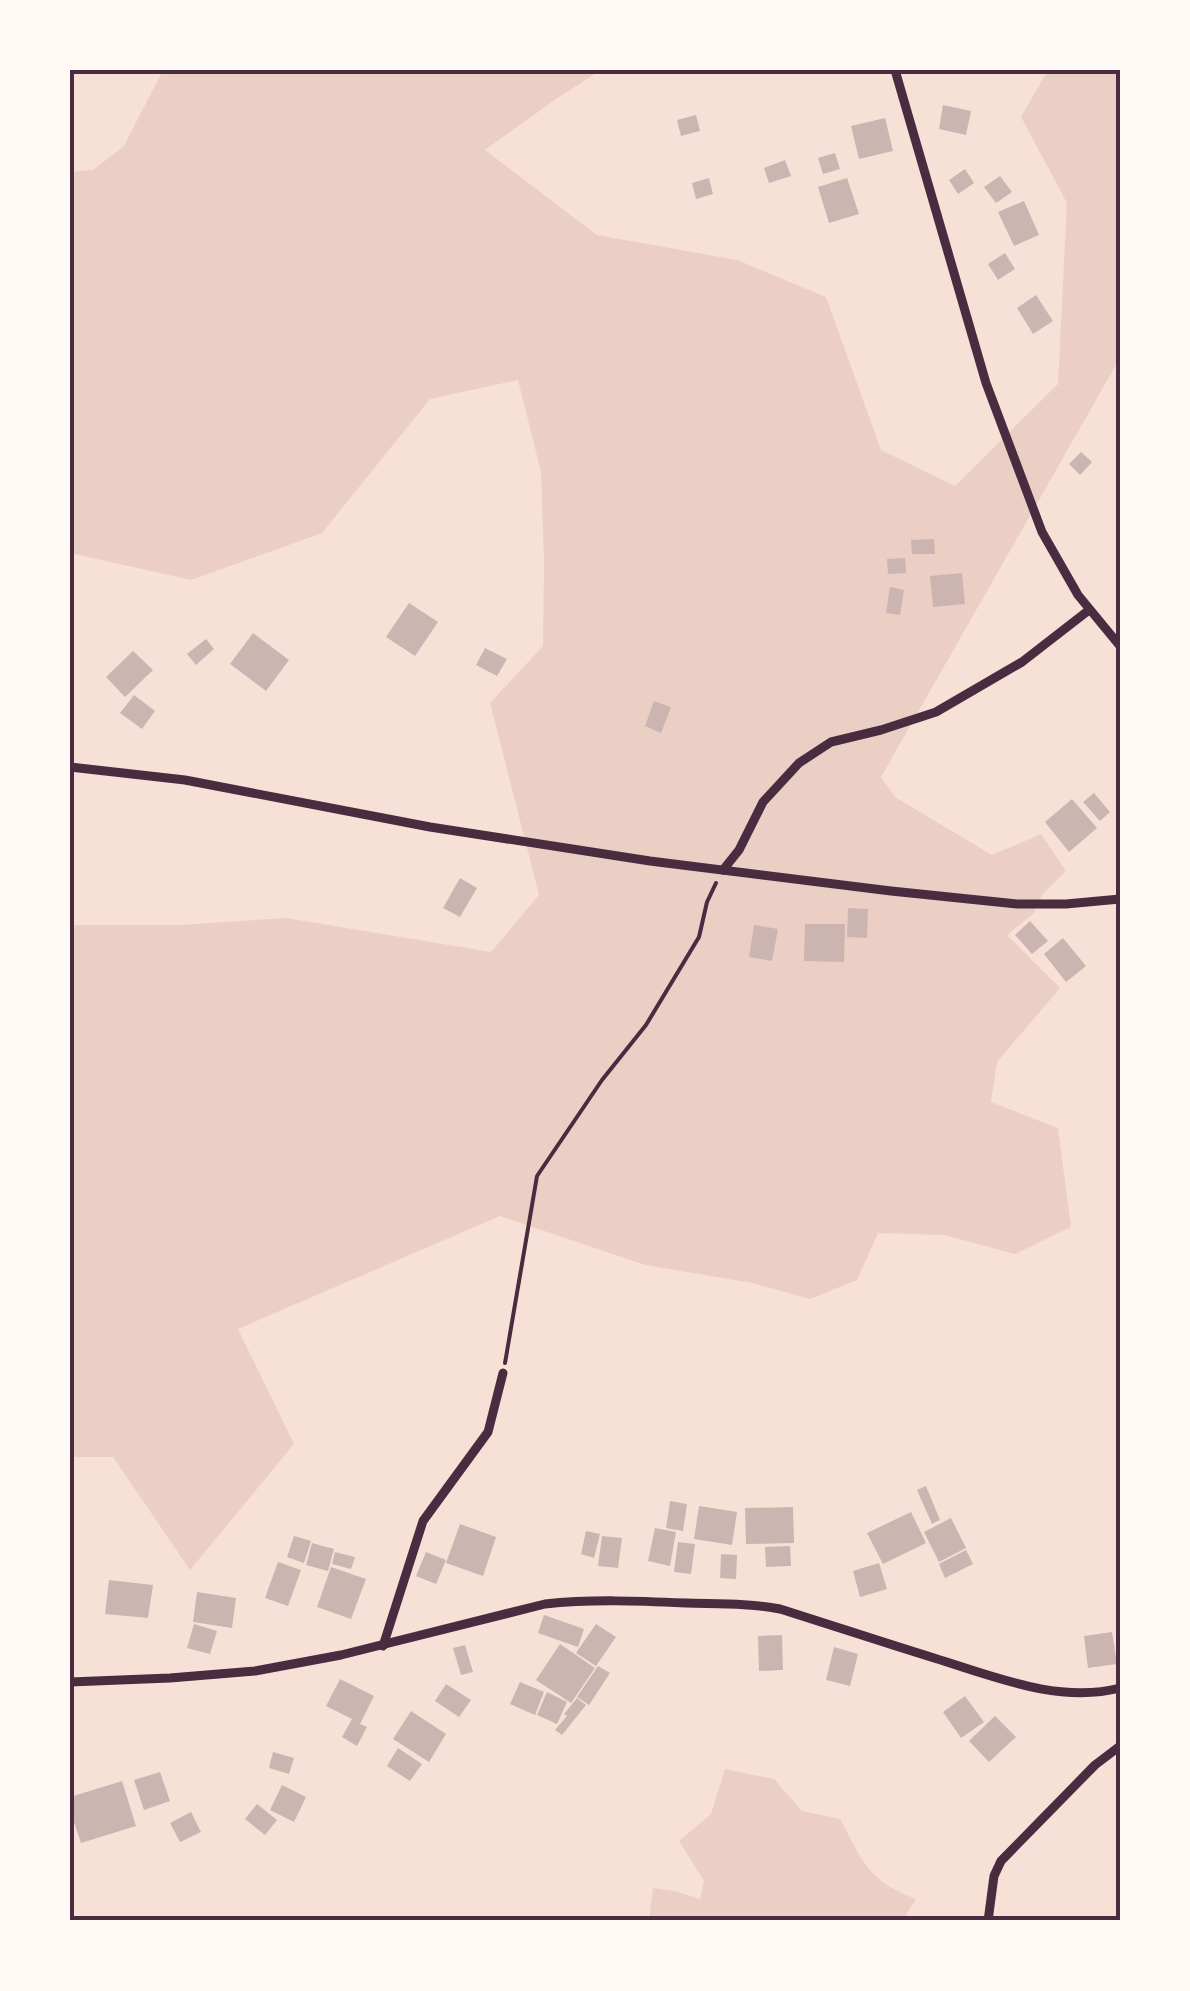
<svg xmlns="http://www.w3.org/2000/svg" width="1190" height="1991" font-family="Cabin,sans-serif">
  <rect width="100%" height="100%" fill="#f7e1d7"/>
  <g fill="#ebcfc5">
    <path d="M163,70H601L559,97L485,150L597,235L737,260L826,297L881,450L955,486L1058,384L1067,203L1021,117L1048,70H1120V358L881,777L895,797L992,855L1041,834L1066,871L1042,895L1034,913L1007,935L1060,988L997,1062L991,1102L1058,1128L1071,1227L1015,1254L944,1235L878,1233L857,1280L810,1299L752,1283L645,1265L500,1216L238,1329L294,1444L190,1570L113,1457H70V925H180L286,918L491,952L539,895L490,703L543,646L544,561L541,472L518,380L430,399L322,533L191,580L70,553V172L93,170L124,146Z"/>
    <path d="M725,1769L774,1779L802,1811L840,1819C863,1862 868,1881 916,1899L902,1921H649L653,1888L674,1891L700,1899L704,1881L679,1841L711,1814Z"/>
  </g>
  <g fill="#ccb4b1">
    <path d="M943,105L971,111L966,135L939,129Z"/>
    <path d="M696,115L700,131L681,136L677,120Z"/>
    <path d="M885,118L893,151L859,159L851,126Z"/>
    <path d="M835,153L840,169L823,174L818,158Z"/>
    <path d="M785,160L791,176L769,183L764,168Z"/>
    <path d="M965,169L974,183L958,194L949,180Z"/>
    <path d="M1000,176L1012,192L996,203L984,187Z"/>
    <path d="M709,178L713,194L696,199L692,183Z"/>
    <path d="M847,178L859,214L829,223L818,187Z"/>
    <path d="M1024,201L1039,235L1014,246L998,212Z"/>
    <path d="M1005,253L1015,269L998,280L988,264Z"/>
    <path d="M1036,295L1053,321L1033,334L1017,308Z"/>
    <path d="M1081,452L1092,462L1080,475L1069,464Z"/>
    <path d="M934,539L935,554H912L911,540Z"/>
    <path d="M905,558L906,573L888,574L887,559Z"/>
    <path d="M962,573L965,604L933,607L930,576Z"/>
    <path d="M890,587L904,590L900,615L886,613Z"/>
    <path d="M409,603L438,622L415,656L386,637Z"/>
    <path d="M253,633L289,660L266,691L230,664Z"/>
    <path d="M206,639L214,649L196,665L187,654Z"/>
    <path d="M485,648L507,659L497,676L476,665Z"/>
    <path d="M133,651L153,670L125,697L106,677Z"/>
    <path d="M134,695L155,711L142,729L120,713Z"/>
    <path d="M654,701L671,707L661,733L645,726Z"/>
    <path d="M1094,793L1110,812L1100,821L1083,802Z"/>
    <path d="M1072,799L1097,828L1069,852L1045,822Z"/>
    <path d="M460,878L477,888L460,917L443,908Z"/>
    <path d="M848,908L868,909L867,938L847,937Z"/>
    <path d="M1030,921L1048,941L1032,954L1015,935Z"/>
    <path d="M805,924H845L844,962L804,961Z"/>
    <path d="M754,925L778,929L772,961L749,957Z"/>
    <path d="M1063,938L1086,966L1066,982L1044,954Z"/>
    <path d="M926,1486L940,1520L932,1524L917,1490Z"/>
    <path d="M670,1501L687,1504L683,1531L666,1528Z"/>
    <path d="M699,1506L737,1512L732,1545L694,1539Z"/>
    <path d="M793,1507L794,1543L746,1544L745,1508Z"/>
    <path d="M911,1512L926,1543L883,1564L867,1533Z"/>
    <path d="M951,1518L966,1548L939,1562L924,1532Z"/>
    <path d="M460,1524L496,1537L483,1576L446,1563Z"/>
    <path d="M655,1528L676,1532L670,1566L648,1561Z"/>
    <path d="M586,1531L600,1534L594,1558L581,1554Z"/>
    <path d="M294,1536L311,1541L304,1563L287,1557Z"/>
    <path d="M602,1536L622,1538L618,1568L598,1566Z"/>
    <path d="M678,1542L695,1544L691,1574L674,1572Z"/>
    <path d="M312,1543L334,1549L328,1571L306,1565Z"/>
    <path d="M790,1546L791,1566L766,1567L765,1547Z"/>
    <path d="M966,1550L973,1564L945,1578L939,1564Z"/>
    <path d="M335,1552L355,1557L351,1569L332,1564Z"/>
    <path d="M426,1552L446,1560L436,1584L416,1576Z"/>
    <path d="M721,1554L737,1555L736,1579L720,1578Z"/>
    <path d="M278,1562L301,1570L288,1606L265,1598Z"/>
    <path d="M879,1563L887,1589L860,1597L853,1571Z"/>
    <path d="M331,1567L366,1579L351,1619L317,1607Z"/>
    <path d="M109,1580L153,1585L148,1618L105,1614Z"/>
    <path d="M197,1592L236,1598L232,1628L193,1622Z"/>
    <path d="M544,1615L584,1629L578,1647L538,1633Z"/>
    <path d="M194,1624L217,1631L210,1654L187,1648Z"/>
    <path d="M596,1624L616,1637L596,1666L576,1653Z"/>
    <path d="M1112,1632L1117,1664L1088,1668L1084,1636Z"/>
    <path d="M782,1635L783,1670L759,1671L758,1636Z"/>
    <path d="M560,1644L595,1668L571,1703L536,1680Z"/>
    <path d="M465,1645L473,1672L461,1675L453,1648Z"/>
    <path d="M834,1647L858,1654L850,1686L826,1680Z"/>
    <path d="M598,1666L610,1673L589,1705L577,1697Z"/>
    <path d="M340,1679L374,1696L360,1724L367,1727L357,1746L342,1737L352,1719L326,1706Z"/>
    <path d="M520,1682L544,1692L535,1715L510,1704Z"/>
    <path d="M446,1684L471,1700L459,1717L435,1701Z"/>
    <path d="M547,1692L567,1702L557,1724L537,1715Z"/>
    <path d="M965,1696L984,1722L961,1738L943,1712Z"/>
    <path d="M577,1698L586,1705L562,1735L555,1730L567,1716L564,1714Z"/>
    <path d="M411,1711L446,1734L429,1762L393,1739Z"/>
    <path d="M995,1716L1016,1737L989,1762L969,1741Z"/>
    <path d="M398,1748L422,1764L410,1781L387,1766Z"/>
    <path d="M273,1752L294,1758L289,1774L269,1768Z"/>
    <path d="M160,1772L170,1801L144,1810L134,1780Z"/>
    <path d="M122,1781L136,1826L81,1843L70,1810V1797Z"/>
    <path d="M282,1785L306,1797L294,1822L270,1810Z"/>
    <path d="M257,1804L277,1820L265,1835L245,1819Z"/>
    <path d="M191,1812L201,1832L180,1842L170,1823Z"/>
  </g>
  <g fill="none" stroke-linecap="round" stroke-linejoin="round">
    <path stroke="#4a2c40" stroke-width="4" d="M505,1363L537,1176L602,1080L646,1025L699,937L707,902L716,883"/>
    <g stroke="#4a2c40" stroke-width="9">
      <path d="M895,70L986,383L1042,532L1078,595L1120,646"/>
      <path d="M70,767L185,780L430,827L650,861L891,891L1017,904H1066L1120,899"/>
      <path d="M723,870L739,850L763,802L799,763L831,742L881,730L936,712L1022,662L1089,610"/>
      <path d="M383,1646L423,1521L488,1432L503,1373"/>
      <path d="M70,1682L170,1678L255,1671L341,1655L545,1604C591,1599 640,1601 686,1603C718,1604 749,1603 780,1609C831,1625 882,1642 934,1658C993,1676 1058,1704 1120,1688"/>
      <path d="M988,1921L994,1876L1001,1861L1095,1765L1120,1746"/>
    </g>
  </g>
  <rect width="1190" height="1991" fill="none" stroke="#fffaf5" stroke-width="145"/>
  <rect x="72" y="72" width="1046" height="1846" fill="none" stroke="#4a2c40" stroke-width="4"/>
</svg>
